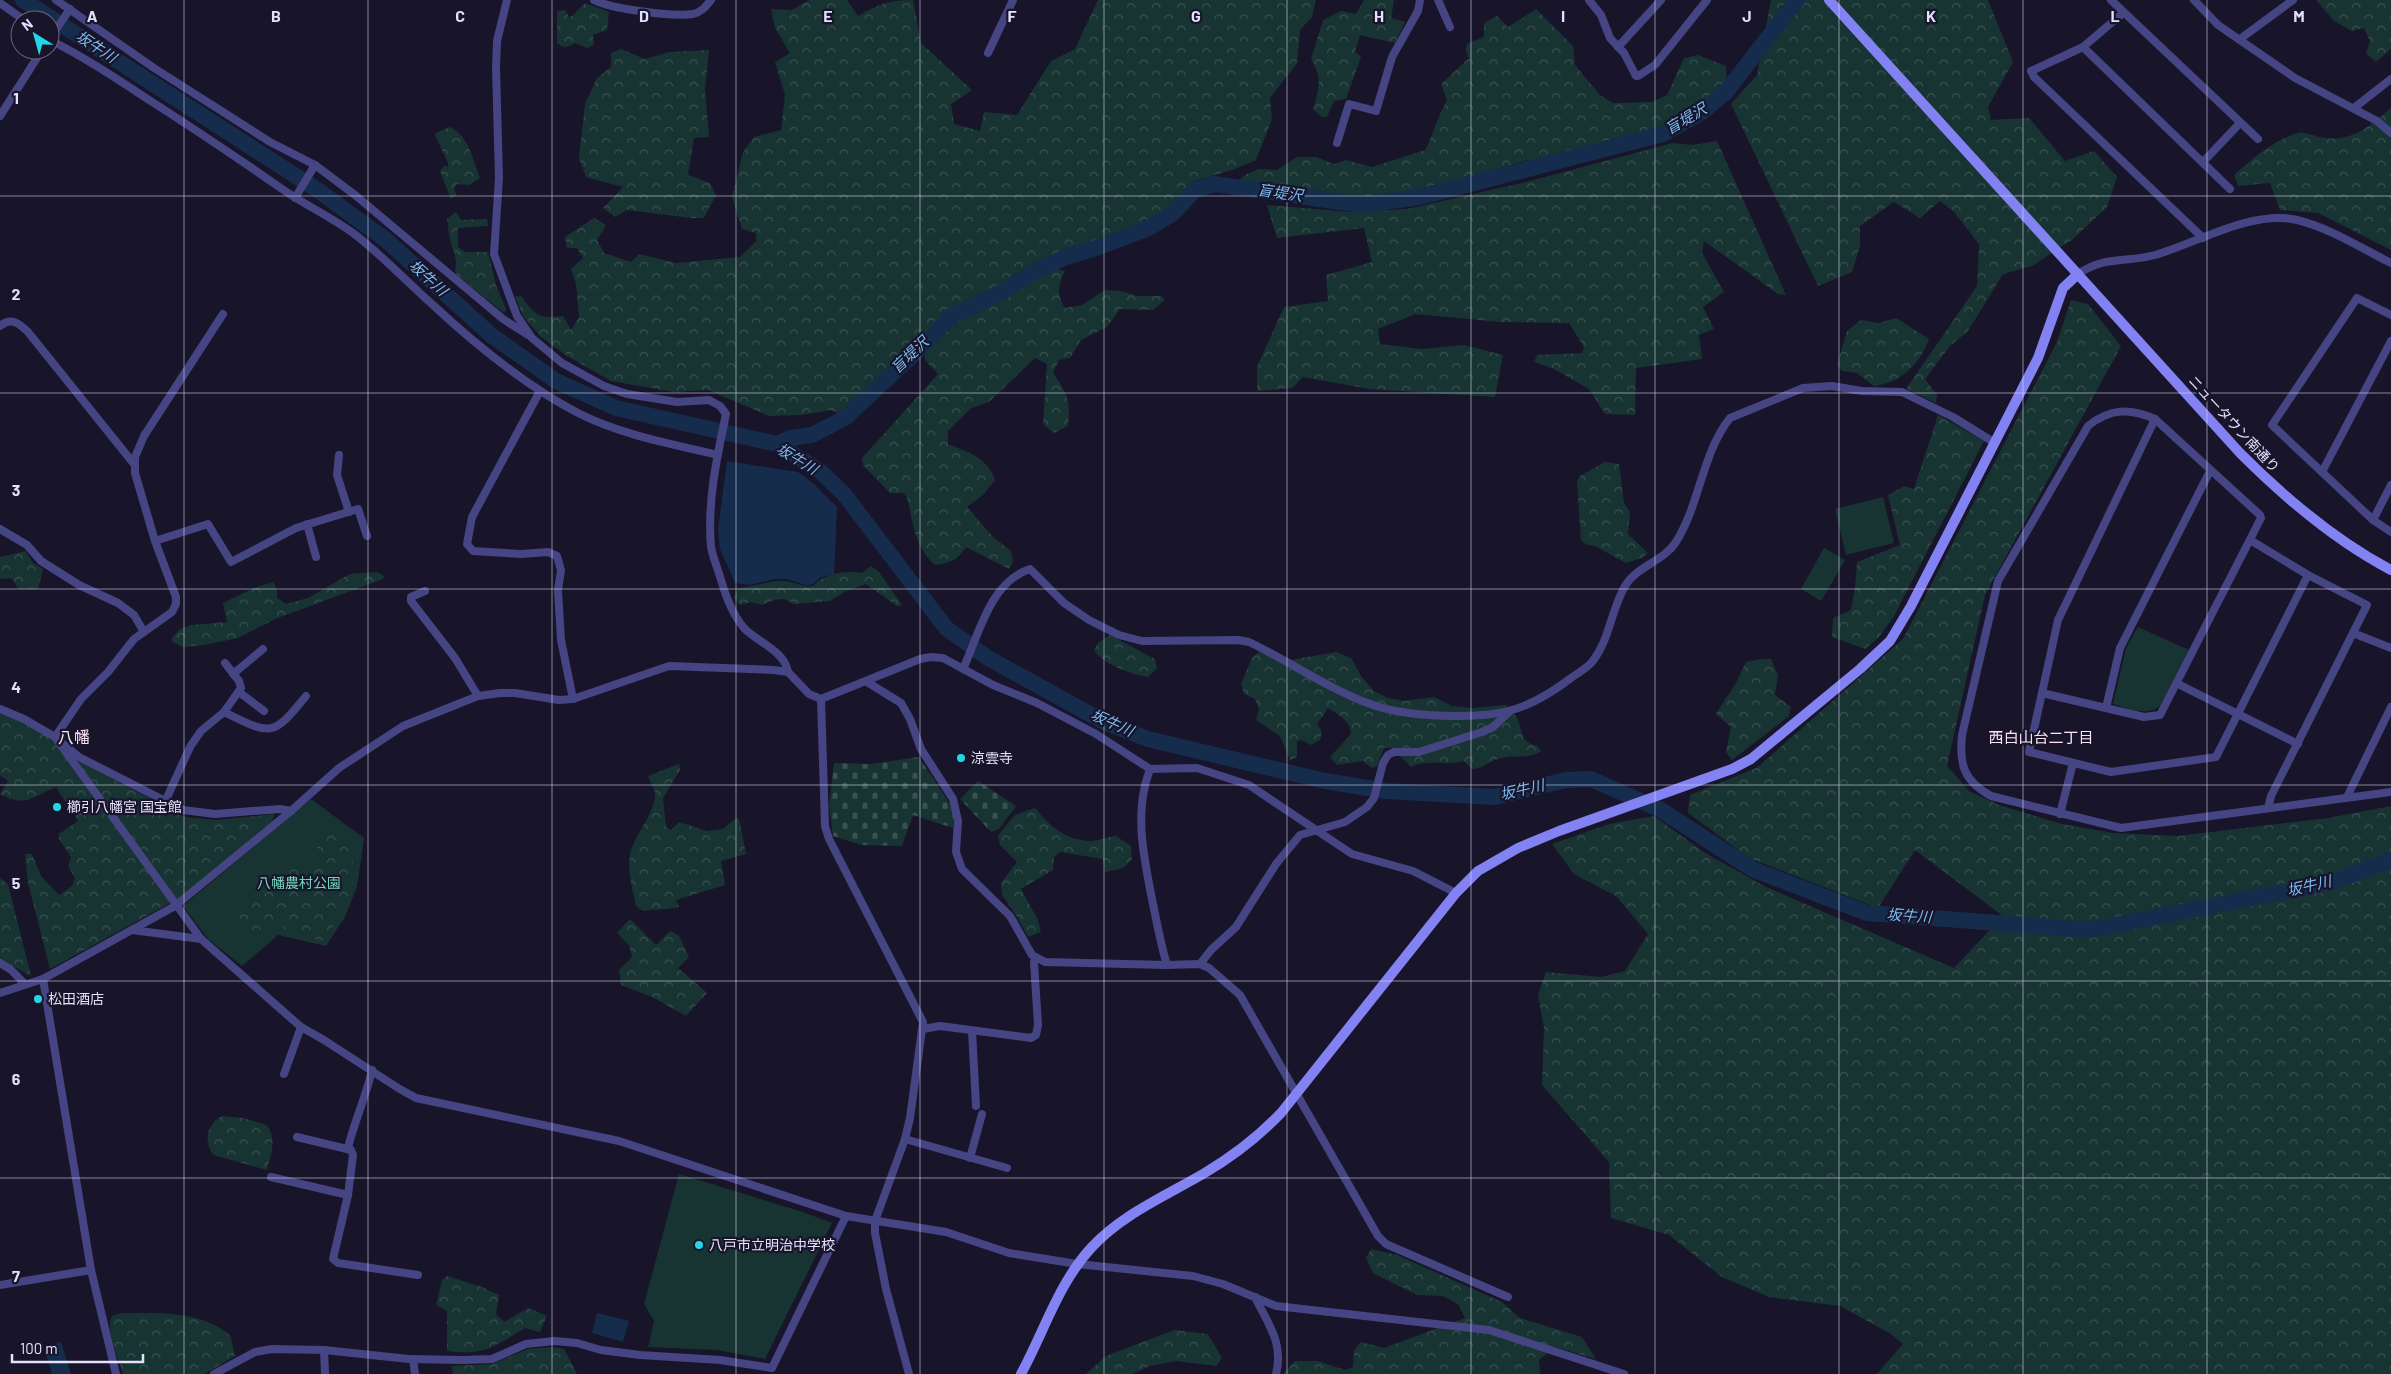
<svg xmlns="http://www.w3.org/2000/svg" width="2391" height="1374" font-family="Barlow,'Noto Sans JP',sans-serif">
  <defs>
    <pattern id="forest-crowns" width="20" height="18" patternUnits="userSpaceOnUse" patternTransform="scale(1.25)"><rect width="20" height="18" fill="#183432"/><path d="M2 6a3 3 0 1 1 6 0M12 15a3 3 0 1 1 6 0" fill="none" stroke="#395151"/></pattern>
    <pattern id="cemetery-stones" width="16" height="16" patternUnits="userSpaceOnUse" patternTransform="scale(1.25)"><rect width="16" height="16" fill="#183432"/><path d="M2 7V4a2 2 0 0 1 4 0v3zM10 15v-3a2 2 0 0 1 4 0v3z" fill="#395151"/></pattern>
  </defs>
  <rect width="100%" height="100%" fill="#18142a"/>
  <g fill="#183432">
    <path d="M1883,497L1894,543L1846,555L1835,509Z"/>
    <path d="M1824,548L1845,560L1821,601L1801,589Z"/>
    <path d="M2138,627L2189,650L2160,706C2147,717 2127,708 2113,704L2126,648Z"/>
    <path d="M311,799L364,838L357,887L345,917L326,946L278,935L242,966L208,939L183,906Z"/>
    <path d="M679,1174L803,1212L832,1223L765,1359L717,1350L648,1347L654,1321L644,1304Z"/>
  </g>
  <g fill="url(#forest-crowns)">
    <path d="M809,0H847L858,16C878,4 891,0 913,0L921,43L972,90L951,104L954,124L980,131L984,112L1017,115L1051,61L1075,49L1098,0H1316L1312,17L1300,30L1297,63L1270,98L1272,119L1256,160L1232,170L1192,182L1172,206L1150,223L1103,241L1057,255L956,310L941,320L915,348L843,415L831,410L801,415L769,416L708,390L674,392L611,381L567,356L540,336L523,316L515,296L522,297C535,316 540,319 563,316L571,330L579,317L576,284L571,269L583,258L577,248H567L565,237L594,218L606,225L597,240L604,253L631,262L639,254L676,263L740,257L756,241V233L742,229L732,197L743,152L754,137L781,130L785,95L775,62L790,53L775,28L771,9L792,10Z"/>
    <path d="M1364,0H1394L1391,18L1405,22L1395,43L1360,35L1355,52L1361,57L1346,99L1334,101L1327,117H1322L1313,109C1319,89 1323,79 1311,59L1323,20L1341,11L1356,14Z"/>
    <path d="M1771,0H1988L2013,62L1988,107L1991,120L2029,118L2065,161L2094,151L2117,177L2107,207L2073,239L2032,266L2003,274L1968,331L1950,346L1925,379L1937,395L1936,403L1906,389L1977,286L1979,244L1954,212L1940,201L1920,218L1894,202L1860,226V246L1852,272L1818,286L1731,104L1757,75Z"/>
    <path d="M2316,0H2391V49L2376,62L2366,53L2370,41L2364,28L2352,31L2334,21Z"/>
    <path d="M585,3L609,12L607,30L593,35L594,44L588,48L575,43C567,48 565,49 557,43V11L565,10L569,17L572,16Z"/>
    <path d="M1536,9L1573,46L1575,65L1600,95L1613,103L1652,102L1667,95L1684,58L1698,55L1726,66C1726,71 1727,77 1726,81C1723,88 1715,93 1709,97C1661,135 1600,146 1543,162L1528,160L1424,191L1377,198L1360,199L1241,184L1239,180L1245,175L1259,169L1277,170L1297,157H1316L1334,164L1346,160L1372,167L1425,150C1434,134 1437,116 1447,101L1441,84L1469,58L1466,51L1467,44L1484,37V23L1497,16L1508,27Z"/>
    <path d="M621,49L645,59L669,52L709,50L705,90L709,137L694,138L688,175L710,183L716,195L704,218H691L627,210L615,217L603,208L623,187L586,177L579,158L585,104L597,78L611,67V53Z"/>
    <path d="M2391,108V250L2318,213L2280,210L2270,183L2238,186L2234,175C2253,158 2272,141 2298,133C2305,131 2316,137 2324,138C2353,142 2371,125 2391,108Z"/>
    <path d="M450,127C469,136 473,160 480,178L469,185L457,184L454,189L457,195L451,199L440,171L444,166L448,167V163L435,135L436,133Z"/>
    <path d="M1717,141L1786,295L1778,294L1704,241L1702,253L1724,292L1703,307L1714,329L1699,335L1702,359L1636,368L1635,415L1605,414L1589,389L1552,368L1534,362L1537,355L1582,353L1584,347L1569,323L1500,322L1415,314L1378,329L1380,344L1422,349L1464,345L1503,355L1495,397L1369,389L1303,377L1292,388L1257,391V367L1284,307L1328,301L1326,275L1372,262L1364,228L1277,238L1267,205L1352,212L1407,209L1530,181L1673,143L1692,145Z"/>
    <path d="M456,212L461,220L487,219L488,226L458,228V247L465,252H488L496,285L506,309L504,313L457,275L455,271C458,259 453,251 450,239C448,232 449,226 447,219Z"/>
    <path d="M1057,269L1065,271C1058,284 1056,295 1065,308L1082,305L1105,290L1120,291L1138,296H1161L1165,300L1153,310L1120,309L1107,327L1081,340L1070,358L1059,360L1053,373C1067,393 1071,401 1068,426L1054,433L1043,424L1047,364L1035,358L989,402L971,408L948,431V444C968,452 988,458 995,480L983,495L967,507L993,537L1011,551L1013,562L1009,569L966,547C957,560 951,563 935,565C922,554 915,537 912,520C909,509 910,502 904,493H890L863,465L862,458L938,374L925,360L924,352L955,320L1005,296L1037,276Z"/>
    <path d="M2071,300L2088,304L2121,346L1985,595L1947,766L1969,791L1999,805L2062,824L2113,833L2178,836L2328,818L2391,806V1374H1877L1903,1344L1891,1334L1840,1306L1769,1297L1722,1277L1669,1235L1611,1218L1609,1162L1542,1085L1544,1028L1538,995L1546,972L1601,977L1625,971L1648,934L1616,896L1574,874L1552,844L1609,824L1654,816L1705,853L1766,887L1954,968L2003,916L1915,850L1878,908L1749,858L1688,813L1690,795L1758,767L1903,639L2057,342Z"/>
    <path d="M1896,318L1929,339C1919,365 1902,382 1874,386L1857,373L1842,371L1837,365L1847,331L1861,320L1879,323Z"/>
    <path d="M1938,415L1984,441L1893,618L1879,637L1865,649L1832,637L1833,618L1851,610L1855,588L1857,562L1900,545L1888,495L1904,486L1914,489Z"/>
    <path d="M1605,462L1619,464L1624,503L1630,512L1628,534L1648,553L1642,558L1626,563L1595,546L1587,545L1581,540L1577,482L1580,476Z"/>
    <path d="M26,551L33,563L43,569L38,589H19L11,578L0,579V557Z"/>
    <path d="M871,566L879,572L902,605L897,606L866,584L844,592L830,601L794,604L784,599L774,600L762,605L751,602L740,605L734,598L738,588C752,587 767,581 782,581C793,581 801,587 813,586C823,573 847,570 862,573Z"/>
    <path d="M377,572L384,576L383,579L275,619L238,638L204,645L183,647L172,642V638L180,629L192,625L227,622L223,603L254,588L273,582L277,590V598L286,604L308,598L350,574Z"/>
    <path d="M1110,635L1155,659L1157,668L1148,677C1133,675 1102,664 1094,650L1098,643Z"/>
    <path d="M1260,651L1280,662L1336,652L1351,658L1361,676L1374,691L1388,698L1404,701L1434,697L1452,706L1472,708L1506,705C1510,709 1514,713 1517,718C1523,732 1520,742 1537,746L1541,751C1527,761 1513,753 1498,759C1487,762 1483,769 1472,769L1464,761C1447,766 1426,759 1411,767L1392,748H1384L1377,766L1372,768L1363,761L1337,765L1330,757L1351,734C1350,720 1339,715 1328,708L1317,724L1322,732L1320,740L1311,745L1302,740L1297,741V757L1290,760L1280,736L1256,720L1259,709L1255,699L1244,694L1241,684L1252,658Z"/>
    <path d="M1762,659H1771L1778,675L1775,695L1791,707L1789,716L1732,760L1726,752L1731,727L1716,714L1736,683L1746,662Z"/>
    <path d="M0,714L23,720L98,771L185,817L216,820L275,814L272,821L181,897L50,969L28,883L25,854H32L41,876L59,895L72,886L75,879L68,865L71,857L59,839V834L78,821L56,787C32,797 25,808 0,794L8,781L0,775Z"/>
    <path d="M679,764L680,770L663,798L666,827L671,830L679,822L707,831L723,829L736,818L739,819L746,854L721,861L725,885L676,900L679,907C666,910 655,909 643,911L636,906C633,890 627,872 630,855C633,837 657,810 655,794C655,789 650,782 648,776Z"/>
    <path d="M1035,808C1049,825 1063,839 1088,841C1096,842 1107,837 1116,836L1131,846L1132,859L1123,868L1105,872L1103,859L1060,852L1054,857L1053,870L1021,889L1037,918L1041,932L1028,937L1018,918L1002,895L1001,883L1017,862L1000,845L998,835L1015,815Z"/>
    <path d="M321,832H343C365,877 350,903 323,941L287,932L281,925L246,934L239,920L243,902L265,891L291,866L314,863C321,853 313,846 321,832Z"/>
    <path d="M0,878L8,884L31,976L0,959Z"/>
    <path d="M630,919L656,945L670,931L679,936L689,957L678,968L707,993L686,1016L652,997L621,985L619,970L632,957L629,945L617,933Z"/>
    <path d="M222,1116L243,1118L267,1125C277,1140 271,1154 267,1170L213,1155C204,1141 206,1125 222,1116Z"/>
    <path d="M1371,1249L1397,1255L1502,1302L1520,1318L1582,1337L1596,1359L1555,1347L1539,1360L1540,1374H1283L1295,1361H1318L1345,1370L1353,1367L1354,1350L1361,1342L1384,1348L1465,1318L1458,1304L1443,1296L1417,1295L1373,1273L1366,1258Z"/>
    <path d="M447,1276L482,1287L499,1295L496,1314L504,1322L528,1308L547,1316L540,1332L525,1328C495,1346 484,1356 447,1351V1311L436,1305L442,1280Z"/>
    <path d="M121,1313C157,1313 200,1310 230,1335L235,1356L204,1374H123C119,1359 105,1330 112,1316Z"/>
    <path d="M1174,1330L1208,1334L1222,1358L1216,1366L1176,1361L1150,1366L1132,1374H1086L1106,1356Z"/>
    <path d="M553,1347L564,1349L577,1374H453L452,1366L492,1364L528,1349Z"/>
  </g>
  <g fill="url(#cemetery-stones)">
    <path d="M919,757C927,771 950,800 953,812C954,817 953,823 953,828L913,815L902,846L861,845L833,836L829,805L834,763L871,764Z"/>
    <path d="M978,781L1016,806L999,829L991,832L960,799Z"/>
  </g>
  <g fill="#162c4d">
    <path d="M727,461L798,472L813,483L837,507L834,574L821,577L811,585H805L788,579H775L749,585L735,583L720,549L718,530Z"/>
    <path d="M597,1313L629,1321L623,1342L592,1333Z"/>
    <path d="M61,1342L71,1374H52L44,1347Z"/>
  </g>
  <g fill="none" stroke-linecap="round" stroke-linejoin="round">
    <g stroke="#162c4d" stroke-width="16">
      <path d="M23,0L319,191L386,240L491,335L556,381L616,408L777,444L820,471L844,494L946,628L988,658L1104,722L1148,739L1325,781L1386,791L1495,797L1566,780L1591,779L1661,810L1752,869L1867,913L2090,930L2329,883L2391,860"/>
      <path d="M777,444L790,438L812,435L845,418L932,337L948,318L1000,293L1037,270L1066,257L1096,248L1149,228L1172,214L1195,190L1214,184L1362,205L1420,197L1663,134L1702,112L1726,92L1797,0"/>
    </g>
    <g stroke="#464584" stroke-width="8">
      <path d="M56,0L154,68L270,142L315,165L355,195L503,319L528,335"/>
      <path d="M507,0L497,41L496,68L499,178L494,254L517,316L532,338L562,363L604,386L627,394L677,402L709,400L720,406L726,414C717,457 707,502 711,547C713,558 718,569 721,580C726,597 732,614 744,628C757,642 785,651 788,672"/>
      <path d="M594,0C611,9 674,17 693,14C702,12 706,6 711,0"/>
      <path d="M1438,0L1450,27"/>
      <path d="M1589,0L1601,15L1610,38L1624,53L1636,76H1638L1655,65L1707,0"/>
      <path d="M2111,0L2258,139"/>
      <path d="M2194,0L2218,25L2295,78L2377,121L2391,133"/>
      <path d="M0,3L24,20"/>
      <path d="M2123,13L2083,47L2031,71L2034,77L2203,238"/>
      <path d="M50,38L70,9"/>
      <path d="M2240,39L2293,0"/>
      <path d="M50,40C84,57 114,77 146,98C193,128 239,159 285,191C307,206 331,217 353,233C382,255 406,281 433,305C477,346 526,386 580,414C622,435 672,444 718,455"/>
      <path d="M1618,47L1661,0"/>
      <path d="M2083,47L2230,189"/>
      <path d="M988,53L1013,0"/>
      <path d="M2354,108L2391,79"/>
      <path d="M0,116L42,50"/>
      <path d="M1337,143L1349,104L1376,111L1392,57L1418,11L1420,0"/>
      <path d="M2203,162L2240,123"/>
      <path d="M295,198L315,165"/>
      <path d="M2078,274C2107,255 2125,263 2155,255C2197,243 2253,209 2297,220C2330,228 2361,248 2391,263"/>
      <path d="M223,314L144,436L135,457V473L155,541L176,597V604L172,612L134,639L108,672L81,699L55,737L79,757L183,810L215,814L280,809L291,811"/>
      <path d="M2391,315L2357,298L2272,425L2373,520L2391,532"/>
      <path d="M0,326C11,317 19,323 28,332L134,464"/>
      <path d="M540,391L472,517L467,544L473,551L521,554L548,552L557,556L561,570L558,590L561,640L573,699"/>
      <path d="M2155,419L2058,620L2029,752L2111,772L2216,757L2308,575"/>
      <path d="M339,455L337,475L349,512"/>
      <path d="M2322,472L2391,341"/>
      <path d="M2373,520L2391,485"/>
      <path d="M307,524L316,557"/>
      <path d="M0,529L27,545L41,561L79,585L118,603L134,615L144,632"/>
      <path d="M2250,540L2308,575L2367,605L2271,796L2268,808"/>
      <path d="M155,541L208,524L231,562L296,528L358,509L367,536"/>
      <path d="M425,591L411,597V601L455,658L478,696"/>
      <path d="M2353,633L2391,648"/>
      <path d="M963,669C979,634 990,582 1030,569L1064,603L1089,620L1119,635L1142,641L1238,640L1249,642C1291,662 1330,690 1373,705C1408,717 1477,720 1512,710C1533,704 1554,691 1571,678C1578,673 1587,668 1592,662C1610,639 1611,610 1625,586C1637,566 1664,561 1676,542C1700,504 1702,453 1730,418L1803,388L1832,386L1862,391L1902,392L1953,417L1995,443"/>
      <path d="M233,674L263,649"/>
      <path d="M867,682L901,703L910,719L921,749L953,799L958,821L956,852L962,869L1010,916L1032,955L1045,962L1167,965L1200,964L1209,968L1240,995L1378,1236L1386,1244L1508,1297"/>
      <path d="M2178,684L2298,744"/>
      <path d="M239,692L264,711"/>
      <path d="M2042,693L2144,717L2160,715L2261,518L2260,515L2155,419C2130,408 2110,408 2088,426L1998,581L1962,735C1959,765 1964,781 1991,796L2121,828L2391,792"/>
      <path d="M821,699L825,826L829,839L923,1022L910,1118L905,1139L875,1221V1233L886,1289L909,1374"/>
      <path d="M2106,708L2120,648L2210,471"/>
      <path d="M0,709L24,719L55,737L201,939L301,1027L324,1040L398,1088L416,1098L619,1141L846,1216L946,1232L1009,1253L1077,1264L1193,1276L1223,1284L1276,1306L1489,1330L1624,1374"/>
      <path d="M224,712C271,735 272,738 306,696"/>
      <path d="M1150,769C1134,811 1143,852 1151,894C1156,918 1160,942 1167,965"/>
      <path d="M2347,797L2391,707"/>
      <path d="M165,802L190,747L201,731L224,712L241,688L239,681L225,663"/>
      <path d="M2060,814L2073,763"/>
      <path d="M132,930L201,939"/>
      <path d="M0,963L10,969L25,984"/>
      <path d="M1200,964L1211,950L1236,927L1276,864L1300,835L1345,822L1367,807L1374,798L1383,763L1388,755L1394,752H1419L1482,732L1493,727L1510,711"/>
      <path d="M43,979L91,1270L116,1374"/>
      <path d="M0,993L43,979L175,906L291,811L339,768L403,726L478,696L500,693H515L559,700L573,699L669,666L774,670L788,672L809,694L821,699L920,659L931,657L943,658L993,685L1037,703L1096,734L1150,769L1197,768L1249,785L1352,854L1413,871L1456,893"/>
      <path d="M923,1029L940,1026L1031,1038L1036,1035L1038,1025L1034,962L1036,959"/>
      <path d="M972,1031L976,1106"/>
      <path d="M284,1074L301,1027"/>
      <path d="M297,1137L351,1150L353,1155L348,1195L333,1259L338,1263L418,1275"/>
      <path d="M905,1139L1007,1168"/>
      <path d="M348,1148C354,1122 366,1097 372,1070"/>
      <path d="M970,1158L982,1114"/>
      <path d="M271,1177L348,1195"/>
      <path d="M0,1285L91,1270"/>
      <path d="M1255,1297C1268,1324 1284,1343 1276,1374"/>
      <path d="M324,1350L325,1374"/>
      <path d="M413,1359L415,1374"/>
      <path d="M214,1374L255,1352L272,1349L324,1350L409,1359L463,1360L492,1359L526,1344L554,1341L577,1343L601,1350L640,1355L720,1360L772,1368L846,1216"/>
    </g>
    <g stroke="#8382f2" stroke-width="10">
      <path d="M1829,0L2240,453C2285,498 2334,540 2391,570"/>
      <path d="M1021,1374C1044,1332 1058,1284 1091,1248C1121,1215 1165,1196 1203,1174C1232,1157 1257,1138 1281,1113L1456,893L1478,871L1518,848L1559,831L1732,769L1751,759L1860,669L1890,641L1911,606L2038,358L2063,288L2078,274"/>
    </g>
  </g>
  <path fill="none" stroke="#e3e1fc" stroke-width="1" stroke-opacity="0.55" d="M184,0V1374M368,0V1374M552,0V1374M736,0V1374M920,0V1374M1104,0V1374M1287,0V1374M1471,0V1374M1655,0V1374M1839,0V1374M2023,0V1374M2207,0V1374M0,196H2391M0,393H2391M0,589H2391M0,785H2391M0,981H2391M0,1178H2391"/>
  <g fill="#21d7e7" stroke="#18142a" stroke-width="2">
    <circle cx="961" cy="758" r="5"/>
    <circle cx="57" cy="807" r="5"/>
    <circle cx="38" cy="999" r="5"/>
    <circle cx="699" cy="1245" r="5"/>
  </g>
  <g text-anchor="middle" stroke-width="4.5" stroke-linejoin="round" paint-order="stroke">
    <g font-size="14" fill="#e3e1fc" stroke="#18142a">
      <text transform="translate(2234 424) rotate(47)" y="5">ニュータウン南通り</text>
    </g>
    <g font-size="14" fill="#e3e1fc" stroke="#18142a" text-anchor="start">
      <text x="971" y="763">涼雲寺</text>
      <text x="67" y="812">櫛引八幡宮 国宝館</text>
      <text x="48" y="1004">松田酒店</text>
      <text x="709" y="1250">八戸市立明治中学校</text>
    </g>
    <g font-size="14" fill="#73d6bb" stroke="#18142a">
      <text x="299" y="888">八幡農村公園</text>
    </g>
    <g font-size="15" font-style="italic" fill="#7abcf1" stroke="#18142a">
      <text transform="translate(96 47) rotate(33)" y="5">坂牛川</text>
      <text transform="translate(1686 119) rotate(-31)" y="5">盲堤沢</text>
      <text transform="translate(1280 193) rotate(8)" y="5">盲堤沢</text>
      <text transform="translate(428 278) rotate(42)" y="5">坂牛川</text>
      <text transform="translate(910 355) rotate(-44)" y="5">盲堤沢</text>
      <text transform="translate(797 459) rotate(31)" y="5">坂牛川</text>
      <text transform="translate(1112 723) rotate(24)" y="5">坂牛川</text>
      <text transform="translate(1522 790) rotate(-13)" y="5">坂牛川</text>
      <text transform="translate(2309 886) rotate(-13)" y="5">坂牛川</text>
      <text transform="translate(1909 916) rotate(4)" y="5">坂牛川</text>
    </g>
    <g font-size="15" fill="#fce3f3" stroke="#18142a">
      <text x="2041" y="743">西白山台二丁目</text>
    </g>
    <g font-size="16" fill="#fce3f3" stroke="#18142a">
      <text x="74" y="743">八幡</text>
    </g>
  </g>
  <g font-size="16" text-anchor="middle" font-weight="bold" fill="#e3e1fc" stroke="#18142a" stroke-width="4.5" stroke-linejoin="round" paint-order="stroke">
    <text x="92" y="22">A</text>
    <text x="276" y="22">B</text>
    <text x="460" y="22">C</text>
    <text x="644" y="22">D</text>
    <text x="828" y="22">E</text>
    <text x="1012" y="22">F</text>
    <text x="1196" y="22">G</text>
    <text x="1379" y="22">H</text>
    <text x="1563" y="22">I</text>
    <text x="1747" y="22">J</text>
    <text x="1931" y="22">K</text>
    <text x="2115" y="22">L</text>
    <text x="2299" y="22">M</text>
    <text x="16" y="104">1</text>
    <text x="16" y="300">2</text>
    <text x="16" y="496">3</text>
    <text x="16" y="693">4</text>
    <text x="16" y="889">5</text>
    <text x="16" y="1085">6</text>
    <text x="16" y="1282">7</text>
  </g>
  <g transform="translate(35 35) rotate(323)"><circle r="24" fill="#18142a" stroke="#69667e"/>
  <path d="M0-4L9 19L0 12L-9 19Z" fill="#21d7e7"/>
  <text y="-8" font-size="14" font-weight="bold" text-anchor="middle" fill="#e3e1fc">N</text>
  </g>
  <path d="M12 1354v8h131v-8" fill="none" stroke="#e3e1fc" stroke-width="2.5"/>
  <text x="20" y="1354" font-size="15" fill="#e3e1fc" stroke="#18142a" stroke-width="4" paint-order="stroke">100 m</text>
</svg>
